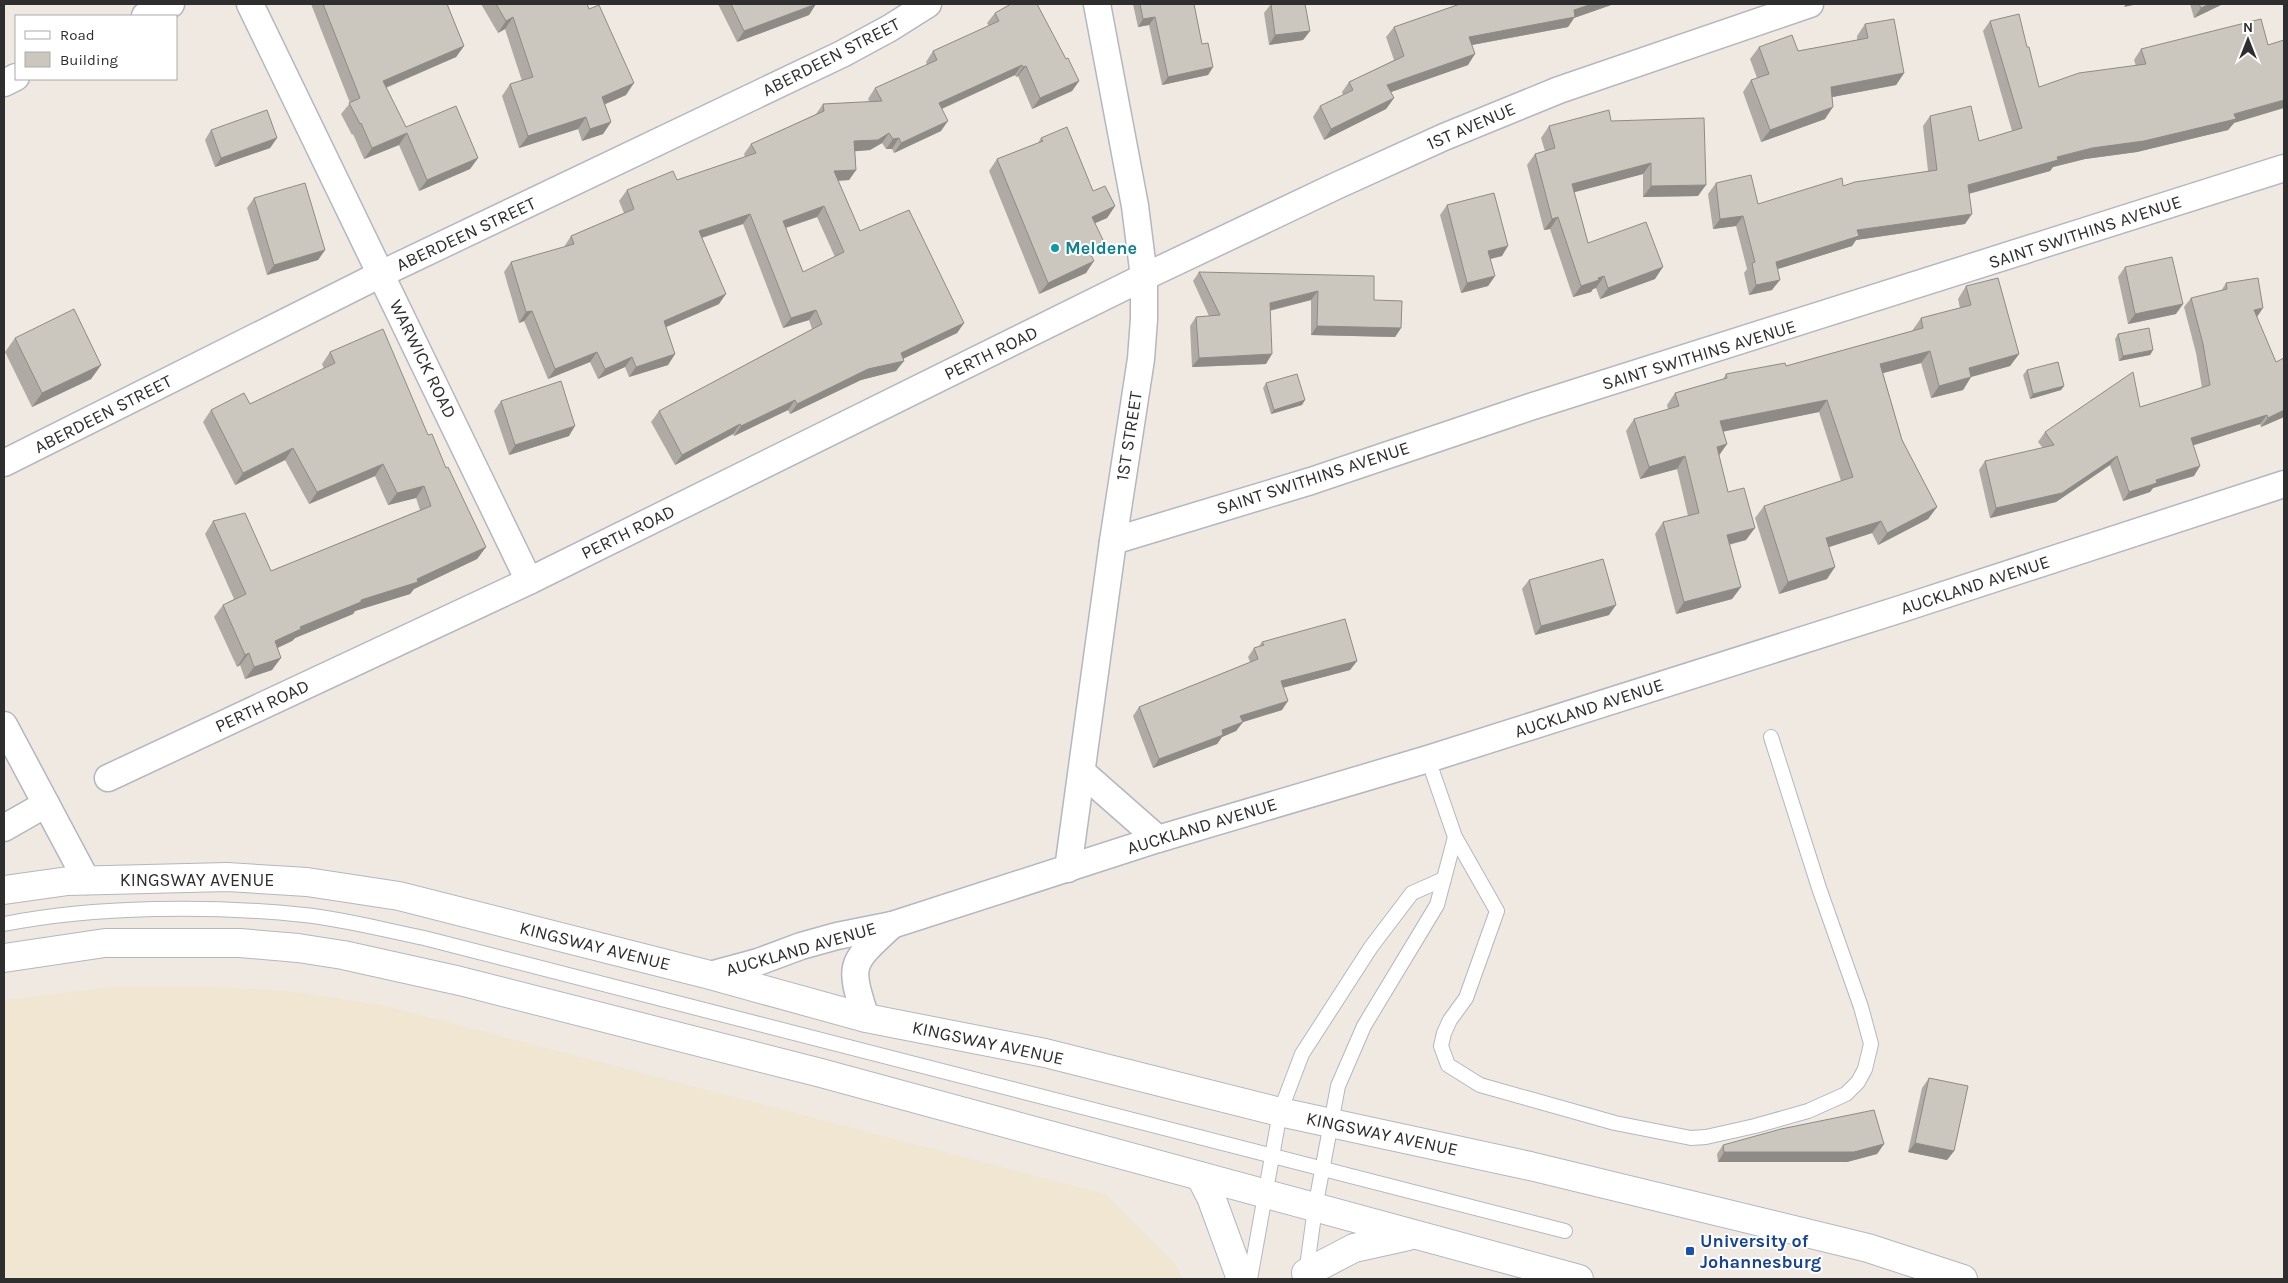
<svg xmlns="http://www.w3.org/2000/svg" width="2288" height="1283" font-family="Karla,sans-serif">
  <rect width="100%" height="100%" fill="#efe9e1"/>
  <path fill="#f0e6d1" d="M120,986H201L289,991L382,1005L1105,1194L1177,1266L1182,1279H4V1000Z"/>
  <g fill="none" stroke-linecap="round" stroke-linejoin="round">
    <g stroke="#b4b7c1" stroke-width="16">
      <g id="service">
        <path d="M1428,759L1455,837L1497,911L1466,998L1450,1020L1444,1033L1441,1046L1448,1065L1480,1085L1615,1123L1691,1138L1706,1137L1755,1126L1808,1111L1846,1094L1858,1082L1865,1069L1871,1044L1861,1007L1819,888L1771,737"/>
        <path d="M4,924C95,906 212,905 304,915C344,919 384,930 424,938L1565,1231"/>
        <path d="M1306,1274L1315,1208L1338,1086L1364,1026L1437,905L1455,837"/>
        <path d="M1250,1279L1280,1112L1302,1054L1371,947L1412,893L1444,879"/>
      </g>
    </g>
    <g stroke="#b4b7c1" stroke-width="29">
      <g id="minor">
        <path d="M250,4L529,581"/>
        <path d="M145,16L171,4"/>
        <path d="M4,83L16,77"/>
        <path d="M4,463L381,274L842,54L890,28L928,4"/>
        <path d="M1113,541L1311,481L1530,407L2284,168"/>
        <path d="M4,725L87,881"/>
        <path d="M1083,773L1158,839"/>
        <path d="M108,778L529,581L1144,277L1336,186L1444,137L1559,90L1810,4"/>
        <path d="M4,828L46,804"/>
        <path d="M1068,869L1113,541L1141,359L1144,319V277L1135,206L1097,4"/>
        <path d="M710,975L758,962L801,946L837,936L892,925L1158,839L1428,759L1904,608L2284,484"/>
        <path d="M866,1018C848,963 850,964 892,925"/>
      </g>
    </g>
    <g stroke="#b4b7c1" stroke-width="30">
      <g id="secondary">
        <path d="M4,890L68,881L227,877L307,882L399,896L710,975L866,1018L1045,1053L1280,1112L1530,1166L1868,1248L1963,1279"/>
        <path d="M4,958L105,943H240L298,948L343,955L460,981L821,1073L1579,1279"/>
        <path d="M1200,1176L1211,1197L1241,1279"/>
        <path d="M1306,1273L1354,1248L1408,1236"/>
      </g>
    </g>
    <use href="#service" stroke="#fff" stroke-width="14"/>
    <use href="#minor" stroke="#fff" stroke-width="26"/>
    <use href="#secondary" stroke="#fff" stroke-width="28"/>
  </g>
  <g fill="#afaba4" fill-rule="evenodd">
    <path d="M311,4H447L464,46L456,57L386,88L406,127L478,158L470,169L419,191L399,145L364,159L353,134L352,135L341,114L350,103Z"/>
    <path d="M481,4H587L626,95L605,104L611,122L603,134L582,141L578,129L519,148L502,96L510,84L522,81L505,29L498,33Z"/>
    <path d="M718,4H816L809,15L737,42Z"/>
    <path d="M1133,4H1194L1202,44L1213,67L1208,75L1162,85L1149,25L1138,27Z"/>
    <path d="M1271,4L1310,31L1303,40L1269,45L1264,13Z"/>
    <path d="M1460,4H1614L1574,18L1568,27L1472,45L1468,65L1390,92L1394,98L1386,109L1324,140L1313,117L1320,106L1343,95L1342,92L1349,82L1394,60L1386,37L1394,27Z"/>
    <path d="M2190,4H2223L2194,18Z"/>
    <path d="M995,13L1066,59L1079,81L1072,91L1032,109L1018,76L1016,77L1015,75L942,109L941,131L894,153L892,149H886L882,143L870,150L855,151L856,170L849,180L838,181L860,231L964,323L957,333L903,359L896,371L861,380L790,414L788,410L734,436L733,434L675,465L651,422L659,411L812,329L809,320L783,328L743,224L702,238L719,304L666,327L675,354L668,365L629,377L625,367L598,379L590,362L548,379L524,321L519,323L504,272L511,262L564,247L571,236L624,213L619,201L627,190L677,180L745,157L744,154L751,144L816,114L823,104L870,102L868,99L875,88L927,65L926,62L933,51L989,26L987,23ZM817,217L835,257L803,272L786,228Z"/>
    <path d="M1990,21L2027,47L2039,87L2136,66L2134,60L2141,49L2234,123L2228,130L2137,152L2085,159L2053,167L2050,171L1969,194L1965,224L1856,240L1852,246L1777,269L1772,290L1749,295L1744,273L1747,269L1736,226L1713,229L1708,194L1716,183L1758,204L1843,186L1928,171L1923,126L1930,116L1979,141L2012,131L1983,31Z"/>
    <path d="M1865,24L1904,73L1896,85L1832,97L1825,119L1761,142L1743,92L1751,80L1757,78L1750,59L1759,47L1798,51L1857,40V36Z"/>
    <path d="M1611,121L1698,196L1643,197V174L1574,192L1588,243L1655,279L1600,299L1596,288L1593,289L1591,292L1573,297L1550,229L1544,230L1527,165L1535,154L1545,151L1541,138L1549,126Z"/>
    <path d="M211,130L277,138L270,148L215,167L205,140Z"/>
    <path d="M1041,138L1093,191L1115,206L1107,218L1095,223V253L1091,255L1086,273L1039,294L989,171L997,159L1038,143Z"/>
    <path d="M254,198L325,250L318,260L267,275L247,208Z"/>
    <path d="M1447,205L1502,256L1490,259L1495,276L1488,286L1461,293L1440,215Z"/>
    <path d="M2125,267L2176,314L2128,324L2118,277Z"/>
    <path d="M1199,272L1374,300L1401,328L1395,337L1311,335V300L1270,311L1266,364L1192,367L1190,326L1196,317L1209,316L1193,281Z"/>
    <path d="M2226,283L2257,317L2284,417L2261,427L2260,424L2194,445V476L2153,488L2150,492L2123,501L2110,465L2056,502L1990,518L1979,470L1985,461L2043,448L2038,442L2045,432L2140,407L2202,388L2196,353L2184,307L2191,298L2221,291Z"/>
    <path d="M1966,286L2019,354L2010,366L1971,377L1963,390L1931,398L1921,363L1883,373L1902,440L1937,507L1928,519L1878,545L1872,533L1829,547L1827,579L1779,594L1755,518L1764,506L1841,481L1819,412L1723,431L1727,444L1719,456L1728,492L1746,540L1729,545L1741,587L1732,599L1676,614L1655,534L1663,522L1688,516L1677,469L1640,479L1626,431L1634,419L1668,409L1667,405L1675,393L1723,379L1726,374L1786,366L1912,331L1921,318L1960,308L1958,299Z"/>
    <path d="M2118,334L2153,350L2150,355L2119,361L2115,339Z"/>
    <path d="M15,338L101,365L91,379L32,407L5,352Z"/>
    <path d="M330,352L428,435L446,468L486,547L477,559L414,589L410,594L355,611L353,614L295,638L292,641L277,648L272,670L245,679L240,665L237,667L214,617L223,605L234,599L205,534L213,521L271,571L420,510L416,498L388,505L375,476L309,504L285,460L235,485L203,422L211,410L250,404L324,369L322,364Z"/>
    <path d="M2027,370L2064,386L2061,390L2030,399L2023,375Z"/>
    <path d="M1266,383L1302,405L1271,414L1263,388Z"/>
    <path d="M501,401L569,436L509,455L494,411Z"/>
    <path d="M1529,580L1609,615L1535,635L1522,589Z"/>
    <path d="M1262,642L1357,661L1350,670L1284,687L1282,710L1243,722L1236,731L1222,737L1217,744L1153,768L1133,716L1139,707L1250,662L1248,657L1254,648L1259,646Z"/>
    <path d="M1929,1078L1954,1151L1947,1160L1908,1152L1922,1088Z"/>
    <path d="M1884,1144L1877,1154L1847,1162H1718L1717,1154L1723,1145Z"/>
  </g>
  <g fill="#8e8b86">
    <path d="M816,4L809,15L737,42L744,31Z"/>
    <path d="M1592,4H1614L1574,18L1568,27L1461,47L1469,37L1574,10Z"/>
    <path d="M2126,4H2138L2124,7Z"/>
    <path d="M2210,4H2223L2194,18L2201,8Z"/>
    <path d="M513,17L505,29L498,33L506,21Z"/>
    <path d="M1155,17L1149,25L1138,27L1143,19Z"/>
    <path d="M1310,31L1303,40L1269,45L1275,35Z"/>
    <path d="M464,46L456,57L375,92L383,81Z"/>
    <path d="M1475,54L1468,65L1380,96L1387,85Z"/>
    <path d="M1022,65L1015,75L932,113L939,103Z"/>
    <path d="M1026,66L1018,76L1016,77L1023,67Z"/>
    <path d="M1213,67L1208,75L1162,85L1168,77Z"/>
    <path d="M1904,73L1896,85L1822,99L1831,87Z"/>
    <path d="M1079,81L1072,91L1032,109L1040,98Z"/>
    <path d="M634,83L626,95L594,109L602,97Z"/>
    <path d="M1394,98L1386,109L1324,140L1331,129Z"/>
    <path d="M2284,100V108L2234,123L2228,130L2137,152L2085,159L2053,167L2050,171L1960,196L1968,185L2057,157L2234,114Z"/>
    <path d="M1833,107L1825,119L1761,142L1770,130Z"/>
    <path d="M586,117L578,129L519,148L528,136Z"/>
    <path d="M948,121L941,131L894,153L901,143Z"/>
    <path d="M611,122L603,134L582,141L590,129Z"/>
    <path d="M407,133L399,145L364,159L372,148Z"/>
    <path d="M889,133L882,143L870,150L847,152L854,141Z"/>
    <path d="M277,138L270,148L215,167L221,158Z"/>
    <path d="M899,138L892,149H886L893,139Z"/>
    <path d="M478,158L470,169L419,191L427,180Z"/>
    <path d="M1651,163L1643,174L1564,195L1572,184Z"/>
    <path d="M856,170L849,180L827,181L834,171Z"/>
    <path d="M1706,185L1698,196L1643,197L1651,186Z"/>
    <path d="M824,206L817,217L776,231L783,221Z"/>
    <path d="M1115,206L1107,218L1084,228L1092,217Z"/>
    <path d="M750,214L743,224L691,241L699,231Z"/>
    <path d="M1972,214L1965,224L1856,240L1852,246L1768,272L1776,262L1857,230Z"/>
    <path d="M1743,216L1736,226L1713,229L1720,219Z"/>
    <path d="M1558,217L1550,229L1544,230L1552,219Z"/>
    <path d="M1104,242L1095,253L1080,260L1088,249Z"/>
    <path d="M1508,246L1502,256L1482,261L1488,251Z"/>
    <path d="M325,250L318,260L267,275L274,265Z"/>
    <path d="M1094,261L1086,273L1039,294L1048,283Z"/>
    <path d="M1663,267L1655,279L1600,299L1608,288Z"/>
    <path d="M1495,276L1488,286L1461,293L1467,283Z"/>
    <path d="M1604,276L1596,288L1593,289L1591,292L1573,297L1581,286Z"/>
    <path d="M1780,280L1772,290L1749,295L1756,285Z"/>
    <path d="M1318,291L1311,300L1263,312L1270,303Z"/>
    <path d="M726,294L719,304L657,331L664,321Z"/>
    <path d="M2183,304L2176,314L2128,324L2135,314Z"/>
    <path d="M2263,308L2257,317L2254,310Z"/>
    <path d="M816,310L809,320L783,328L791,318Z"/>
    <path d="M532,311L524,321L519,323L526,312Z"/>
    <path d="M964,323L957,333L894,363L901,353Z"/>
    <path d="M1317,326L1401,328L1395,337L1311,335Z"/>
    <path d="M2153,350L2150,355L2119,361L2123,356Z"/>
    <path d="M1930,351L1921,363L1872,376L1880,364Z"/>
    <path d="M597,352L590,362L548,379L555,369Z"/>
    <path d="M675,354L668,365L629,377L636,367Z"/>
    <path d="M1272,354L1266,364L1192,367L1199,358Z"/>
    <path d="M2019,354L2010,366L1960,380L1969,368Z"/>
    <path d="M632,357L625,367L598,379L605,369Z"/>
    <path d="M904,361L896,371L861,380L790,414L797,404L868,369Z"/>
    <path d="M101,365L91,379L32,407L42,393Z"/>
    <path d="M1971,377L1963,390L1931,398L1939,386Z"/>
    <path d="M2064,386L2061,390L2030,399L2033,394Z"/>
    <path d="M795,400L788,410L734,436L741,426Z"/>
    <path d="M1305,400L1302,405L1271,414L1274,410Z"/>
    <path d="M1827,400L1819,412L1712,434L1720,421Z"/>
    <path d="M2284,410V417L2261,427L2268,418Z"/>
    <path d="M2267,415L2260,424L2185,448L2191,438Z"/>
    <path d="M740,424L733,434L675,465L682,455Z"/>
    <path d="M575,426L569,436L509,455L515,445Z"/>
    <path d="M1727,444L1718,456L1717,447Z"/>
    <path d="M293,448L285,460L235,485L243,473Z"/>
    <path d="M1685,456L1677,469L1640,479L1649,467Z"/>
    <path d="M2117,456L2110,465L2056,502L1990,518L1996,508Z"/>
    <path d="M383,464L375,476L309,504L317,492Z"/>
    <path d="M2200,466L2194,476L2153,488L2150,492L2123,501L2129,492L2156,480Z"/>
    <path d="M424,486L416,498L388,505L397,493Z"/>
    <path d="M1937,507L1928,519L1878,545L1887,533Z"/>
    <path d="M1881,521L1872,533L1817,551L1826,538Z"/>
    <path d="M1755,528L1746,540L1718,547L1727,535Z"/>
    <path d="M486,547L477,559L414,589L410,594L355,611L353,614L295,638L292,641L267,653L275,641L300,627L361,600L417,579Z"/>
    <path d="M1835,567L1827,579L1779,594L1788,582Z"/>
    <path d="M1741,587L1732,599L1676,614L1684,602Z"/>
    <path d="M1616,605L1609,615L1535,635L1541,626Z"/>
    <path d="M249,653L240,665L237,667L245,655Z"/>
    <path d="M281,658L272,670L245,679L254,667Z"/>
    <path d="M1357,661L1350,670L1275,690L1281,681Z"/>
    <path d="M1288,701L1282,710L1243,722L1236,731L1222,737L1217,744L1153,768L1159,759L1222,730L1240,716Z"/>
    <path d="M1915,1143L1954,1151L1947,1160L1908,1152Z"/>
    <path d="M1884,1144L1877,1154L1847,1162H1718L1724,1152Z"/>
  </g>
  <g fill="#cbc7bf" stroke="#8e8b86" fill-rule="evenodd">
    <path d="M323,4H447L464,46L383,81L406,127L456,106L478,158L427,180L407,133L372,148L361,123L360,124L349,103L360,98Z"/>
    <path d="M496,4H587L589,9L599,5L634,83L602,97L611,122L590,129L586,117L528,136L510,84L533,77L513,17L506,21Z"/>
    <path d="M731,4H816L744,31Z"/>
    <path d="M1011,4H1037L1066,59L1068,58L1079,81L1040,98L1026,66L1023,67L1022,65L939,103L948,121L901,143L899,138L893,139L889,133L878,140L854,141L856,170L834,171L860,231L909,210L964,323L901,353L904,361L868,369L797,404L795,400L741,426L740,424L682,455L659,411L822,324L816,310L791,318L750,214L699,231L726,294L664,321L675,354L636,367L632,357L605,369L597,352L555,369L532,311L526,312L511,262L574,244L571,236L634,209L627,190L673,171L677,180L756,153L751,144L824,111L823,104L882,101L875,88L937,60L933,51L999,21L995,13ZM824,206L844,252L803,272L783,221Z"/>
    <path d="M1140,4H1194L1202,44L1208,43L1213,67L1168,77L1155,17L1143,19Z"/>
    <path d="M1271,4H1305L1310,31L1275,35Z"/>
    <path d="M1460,4H1592L1574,10L1575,17L1469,37L1475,54L1387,85L1394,98L1331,129L1320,106L1353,90L1349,82L1404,56L1394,27Z"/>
    <path d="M2199,4H2210L2201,8Z"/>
    <path d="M2019,14L2027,47H2029L2039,87L2079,73L2146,64L2141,49L2261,19L2268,45L2284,40V100L2234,114L2236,119L2144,141L2092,148L2057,157L2058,160L1968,185L1972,214L1857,230L1859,236L1776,262L1780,280L1756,285L1752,263L1755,262L1743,216L1720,219L1716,183L1751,175L1758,204L1842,178L1843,186L1855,182L1937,170L1930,116L1971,106L1979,141L2022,128L1990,21Z"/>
    <path d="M1894,19L1904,73L1831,87L1833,107L1770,130L1751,80L1769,74L1759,47L1792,35L1798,51L1868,38L1865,24Z"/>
    <path d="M267,110L277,138L221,158L211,130Z"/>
    <path d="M1609,110L1611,121L1704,118L1706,185L1651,186V163L1572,184L1588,243L1646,222L1663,267L1608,288L1604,276L1598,278L1599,280L1581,286L1558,217L1552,219L1535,154L1555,148L1549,126Z"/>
    <path d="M1067,127L1093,191L1105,186L1115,206L1092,217L1104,242L1088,249L1094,261L1048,283L997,159L1043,141L1041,138Z"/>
    <path d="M305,183L325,250L274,265L254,198Z"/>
    <path d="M1494,193L1508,246L1488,251L1495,276L1467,283L1447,205Z"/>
    <path d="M2172,257L2183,304L2135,314L2125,267Z"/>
    <path d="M1199,272L1374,276V300L1402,301L1401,328L1317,326L1318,291L1270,303L1272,354L1199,358L1196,317L1220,315Z"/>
    <path d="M1998,278L2019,354L1969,368L1971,377L1939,386L1930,351L1880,364L1902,440L1937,507L1887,533L1881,521L1826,538L1835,567L1788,582L1764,506L1853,477L1827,400L1720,421L1727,444L1717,447L1728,492L1744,488L1755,528L1727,535L1741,587L1684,602L1663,522L1699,513L1685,456L1649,467L1634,419L1679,406L1675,393L1727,378L1726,374L1785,363L1786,366L1923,328L1921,318L1971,305L1966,286Z"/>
    <path d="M2258,278L2263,308L2254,310L2276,362L2284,358V410L2268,418L2267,415L2191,438L2200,466L2156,480L2157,483L2129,492L2117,456L2062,493L1996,508L1985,461L2054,445L2045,432L2133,372L2140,407L2210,385L2203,344L2191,298L2227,289L2226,283Z"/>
    <path d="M74,309L101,365L42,393L15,338Z"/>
    <path d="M2149,328L2153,350L2123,356L2118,334Z"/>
    <path d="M383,329L428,435L432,434L446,468L448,467L486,547L417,579L418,582L361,600V602L300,627L301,629L275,641L281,658L254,667L249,653L245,655L223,605L246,594L213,521L245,513L271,571L431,506L424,486L397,493L383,464L317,492L293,448L243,473L211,410L244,393L250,404L335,363L330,352Z"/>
    <path d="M2058,362L2064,386L2033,394L2027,370Z"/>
    <path d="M1297,374L1305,400L1274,410L1266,383Z"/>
    <path d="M561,381L575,426L515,445L501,401Z"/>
    <path d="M1603,559L1616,605L1541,626L1529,580Z"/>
    <path d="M1345,619L1357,661L1281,681L1288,701L1240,716L1243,722L1222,730L1223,735L1159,759L1139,707L1258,659L1254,648L1264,645L1262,642Z"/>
    <path d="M1929,1078L1968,1086L1954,1151L1915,1143Z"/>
    <path d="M1874,1110L1884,1144L1854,1152H1724L1723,1145L1781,1129Z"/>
  </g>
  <circle fill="#0f9aa8" stroke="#fff" stroke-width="2" cx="1055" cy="248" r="5"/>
  <rect fill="#1a4fb4" stroke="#fff" stroke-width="2" x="1685" y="1246" width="10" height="10" rx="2.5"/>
  <g text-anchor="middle" stroke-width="4" stroke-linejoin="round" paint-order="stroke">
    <g font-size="18" fill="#2e2e2e" stroke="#fff">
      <text transform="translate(831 57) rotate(-27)" y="6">ABERDEEN STREET</text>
      <text transform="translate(1471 126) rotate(-23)" y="6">1ST AVENUE</text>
      <text transform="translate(2085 232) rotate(-18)" y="6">SAINT SWITHINS AVENUE</text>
      <text transform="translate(466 234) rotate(-25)" y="6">ABERDEEN STREET</text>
      <text transform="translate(991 353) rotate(-26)" y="6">PERTH ROAD</text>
      <text transform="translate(1699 355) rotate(-17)" y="6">SAINT SWITHINS AVENUE</text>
      <text transform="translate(423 359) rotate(64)" y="6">WARWICK ROAD</text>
      <text transform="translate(103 414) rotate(-27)" y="6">ABERDEEN STREET</text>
      <text transform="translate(1129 436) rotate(-81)" y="6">1ST STREET</text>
      <text transform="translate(1313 478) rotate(-18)" y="6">SAINT SWITHINS AVENUE</text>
      <text transform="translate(628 532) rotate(-26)" y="6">PERTH ROAD</text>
      <text transform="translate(1975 585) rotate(-18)" y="6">AUCKLAND AVENUE</text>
      <text transform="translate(262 706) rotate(-25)" y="6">PERTH ROAD</text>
      <text transform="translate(1589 708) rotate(-18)" y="6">AUCKLAND AVENUE</text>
      <text transform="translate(1202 826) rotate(-17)" y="6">AUCKLAND AVENUE</text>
      <text x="197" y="886">KINGSWAY AVENUE</text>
      <text transform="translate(595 946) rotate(14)" y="6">KINGSWAY AVENUE</text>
      <text transform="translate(801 949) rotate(-16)" y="6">AUCKLAND AVENUE</text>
      <text transform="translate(988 1043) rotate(12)" y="6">KINGSWAY AVENUE</text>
      <text transform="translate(1382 1134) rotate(12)" y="6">KINGSWAY AVENUE</text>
    </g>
    <g font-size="18" font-weight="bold" fill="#0d838f" stroke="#fff" text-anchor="start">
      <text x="1065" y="254">Meldene</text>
    </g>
    <g font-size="18" font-weight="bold" fill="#164399" stroke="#fff" text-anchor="start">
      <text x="1700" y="1247">University of<tspan x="1700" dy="21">Johannesburg</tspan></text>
    </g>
  </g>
  <rect width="2288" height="1283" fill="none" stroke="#2e2e2e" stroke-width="10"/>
  <rect x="15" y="15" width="162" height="65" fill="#ffffff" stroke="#ababab"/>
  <rect x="25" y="31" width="25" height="8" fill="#ffffff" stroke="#ababab"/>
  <text x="60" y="40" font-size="15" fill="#2e2e2e">Road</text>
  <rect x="25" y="52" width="25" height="15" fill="#cbc7bf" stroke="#ababab"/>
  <text x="60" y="65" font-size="15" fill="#2e2e2e">Building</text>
  <g transform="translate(2248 40)" stroke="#ffffff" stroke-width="4" paint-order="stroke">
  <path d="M0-4L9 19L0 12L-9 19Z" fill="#2e2e2e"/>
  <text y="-8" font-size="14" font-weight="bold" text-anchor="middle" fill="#2e2e2e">N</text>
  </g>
</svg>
